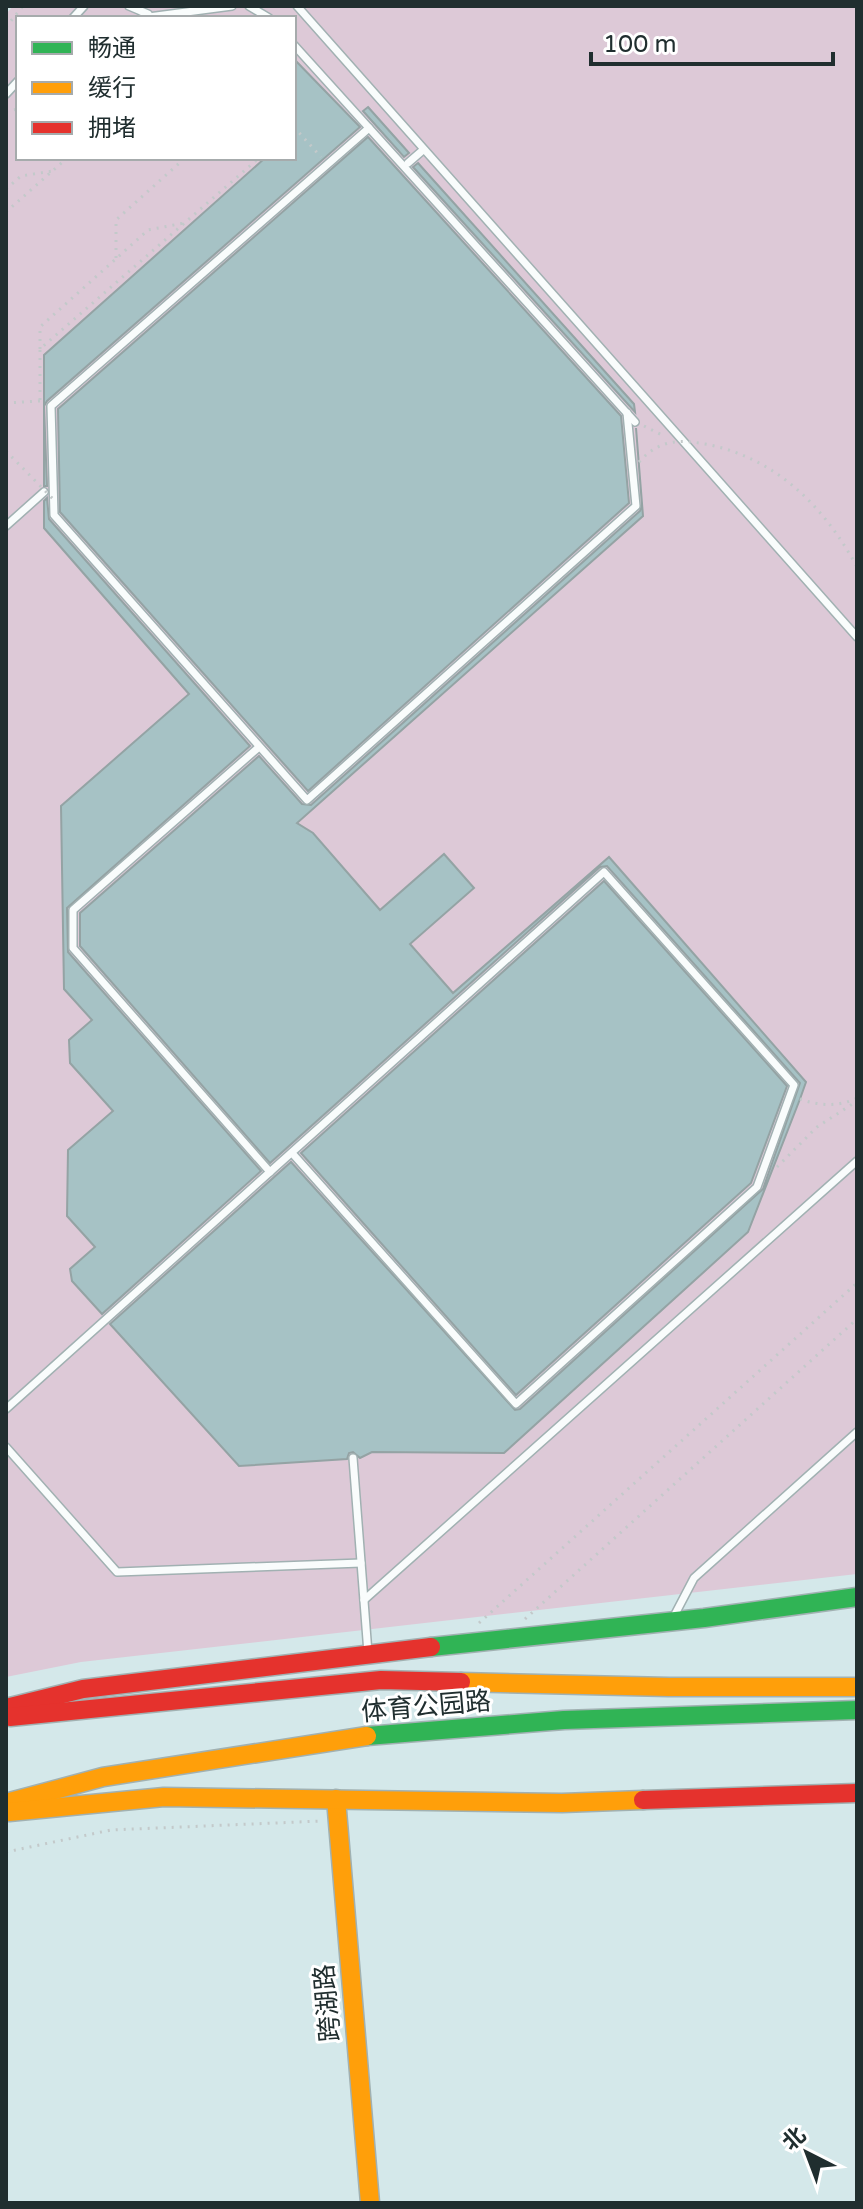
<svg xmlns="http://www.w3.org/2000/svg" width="863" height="2209" font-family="'Varela Round','Noto Sans SC',sans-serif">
  <rect width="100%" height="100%" fill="#d4e8ea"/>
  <path fill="#ddc9d7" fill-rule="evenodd" d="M13,6H857V1574L81,1662L6,1677V14ZM18,18H294V158H18Z"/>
  <g fill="#a6c2c5" stroke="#94a3a4" stroke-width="2">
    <path d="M294,59L360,127L47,401L44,406L47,486H44V355L265,158H294Z"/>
    <path d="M368,107L409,153L404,157L363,111Z"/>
    <path d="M368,137L621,416L629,503L308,791L60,512L58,409Z"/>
    <path d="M418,163L634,404L635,412L413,167Z"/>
    <path d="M636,428L643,516L297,823L313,833L380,910L444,854L474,888L410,944L453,993L609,857L806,1082L800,1099L748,1232L504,1453L372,1452L360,1458L353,1452L349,1453L347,1459L239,1466L110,1324L291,1162L515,1410L520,1409L763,1189L800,1083L607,866L600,867L270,1163L80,946V913L259,756L302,804L311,805L640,511L642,505Z"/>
    <path d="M47,498L49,519L250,746L67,908L68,952L261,1171L102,1314L72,1281L70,1269L95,1247L67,1216L68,1150L113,1111L70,1063L69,1040L92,1020L64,989L61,806L189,694L44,528V501Z"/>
    <path d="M604,881L787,1086L751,1183L516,1395L301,1153Z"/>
  </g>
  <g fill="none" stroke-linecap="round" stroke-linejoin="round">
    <g stroke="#a1b1b2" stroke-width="10">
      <g id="lane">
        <path d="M129,6L148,14"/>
        <path d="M249,6L269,18"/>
        <path d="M297,6L857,637"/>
        <path d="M73,18L84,6"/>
        <path d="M141,18L232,6"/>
        <path d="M294,45L635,422"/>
        <path d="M6,94L18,81"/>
        <path d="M369,128L51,406L54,515L307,800L636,506L627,413"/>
        <path d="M408,163L423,150"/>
        <path d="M6,526L44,492"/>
        <path d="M259,747L73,910V948L270,1172"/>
        <path d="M6,1409L604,872L794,1085L757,1187L516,1404L292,1153"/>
        <path d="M6,1447L117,1572L361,1563"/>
        <path d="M353,1458L368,1653"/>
        <path d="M364,1600L857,1161"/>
        <path d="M672,1620L694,1578L857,1432"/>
      </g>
    </g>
    <g stroke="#a1b1b2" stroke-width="21">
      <g id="fast">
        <path d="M431,1647L704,1618L857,1597"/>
        <path d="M367,1736L564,1720L857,1710"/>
      </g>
    </g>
    <g stroke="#a1b1b2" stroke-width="21">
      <g id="slow">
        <path d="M461,1682L669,1687H857"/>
        <path d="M336,1799L370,2203"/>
        <path d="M6,1803L103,1777L367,1736"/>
        <path d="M9,1812L164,1797L562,1803L643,1800"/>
      </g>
    </g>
    <g stroke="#a1b1b2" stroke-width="21">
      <g id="jam">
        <path d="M6,1708L83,1689L431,1647"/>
        <path d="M10,1717L381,1680L461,1682"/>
        <path d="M643,1800L857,1793"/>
      </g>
    </g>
    <g stroke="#c3c9ca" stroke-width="3" stroke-dasharray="2 6" stroke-linecap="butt">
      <path d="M6,27L23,6"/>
      <path d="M6,111L18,109"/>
      <path d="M294,127L321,157"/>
      <path d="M6,189L21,176L53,171"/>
      <path d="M6,212L67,158"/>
      <path d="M116,258V220L185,158"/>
      <path d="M40,349V327L148,230L184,223"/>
      <path d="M40,400V349L259,158"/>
      <path d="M6,403L40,401"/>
      <path d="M644,426L662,435"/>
      <path d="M800,1099C819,1106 839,1107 857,1098"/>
      <path d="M777,1167L817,1127L857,1101"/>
      <path d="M525,1619L857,1319"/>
      <path d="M479,1623L857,1283"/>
      <path d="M6,1852L111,1830L322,1821"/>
    </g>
    <use href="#lane" stroke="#f9fcfc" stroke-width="7"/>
    <use href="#fast" stroke="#30b455" stroke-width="18"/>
    <use href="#slow" stroke="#ff9f0a" stroke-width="18"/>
    <use href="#jam" stroke="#e5322d" stroke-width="18"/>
    <g stroke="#c3c9ca" stroke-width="3" stroke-dasharray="2 6" stroke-linecap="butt">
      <path d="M6,451L54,500"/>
      <path d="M639,462C659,440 678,439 705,444C775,457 824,506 857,567"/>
    </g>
  </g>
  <g text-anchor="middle" stroke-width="6" stroke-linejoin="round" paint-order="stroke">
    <g font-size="26" fill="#202e2f" stroke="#fff">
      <text transform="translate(426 1706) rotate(-5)" y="9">体育公园路</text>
      <text transform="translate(327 2003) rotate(-95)" y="9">跨湖路</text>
    </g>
  </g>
  <rect width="863" height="2209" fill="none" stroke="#202e2f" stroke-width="16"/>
  <rect x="16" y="16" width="280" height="144" fill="#ffffff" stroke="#a6abac" stroke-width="2"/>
  <rect x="32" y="42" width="40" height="12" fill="#30b455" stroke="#a6abac" stroke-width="2"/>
  <text x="88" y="56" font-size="24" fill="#202e2f">畅通</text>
  <rect x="32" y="82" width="40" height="12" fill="#ff9f0a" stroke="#a6abac" stroke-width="2"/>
  <text x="88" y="96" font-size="24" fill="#202e2f">缓行</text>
  <rect x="32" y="122" width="40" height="12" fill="#e5322d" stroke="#a6abac" stroke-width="2"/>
  <text x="88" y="136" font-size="24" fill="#202e2f">拥堵</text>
  <g transform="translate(807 2153) rotate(318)" stroke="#ffffff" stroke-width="6" paint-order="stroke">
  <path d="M0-6L14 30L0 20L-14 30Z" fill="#202e2f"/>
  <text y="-12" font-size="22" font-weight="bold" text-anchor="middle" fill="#202e2f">北</text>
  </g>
  <path d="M591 52v12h242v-12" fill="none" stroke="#202e2f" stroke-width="4"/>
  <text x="603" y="52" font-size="24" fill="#202e2f" stroke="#ffffff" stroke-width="6" paint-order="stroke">100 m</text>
</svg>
